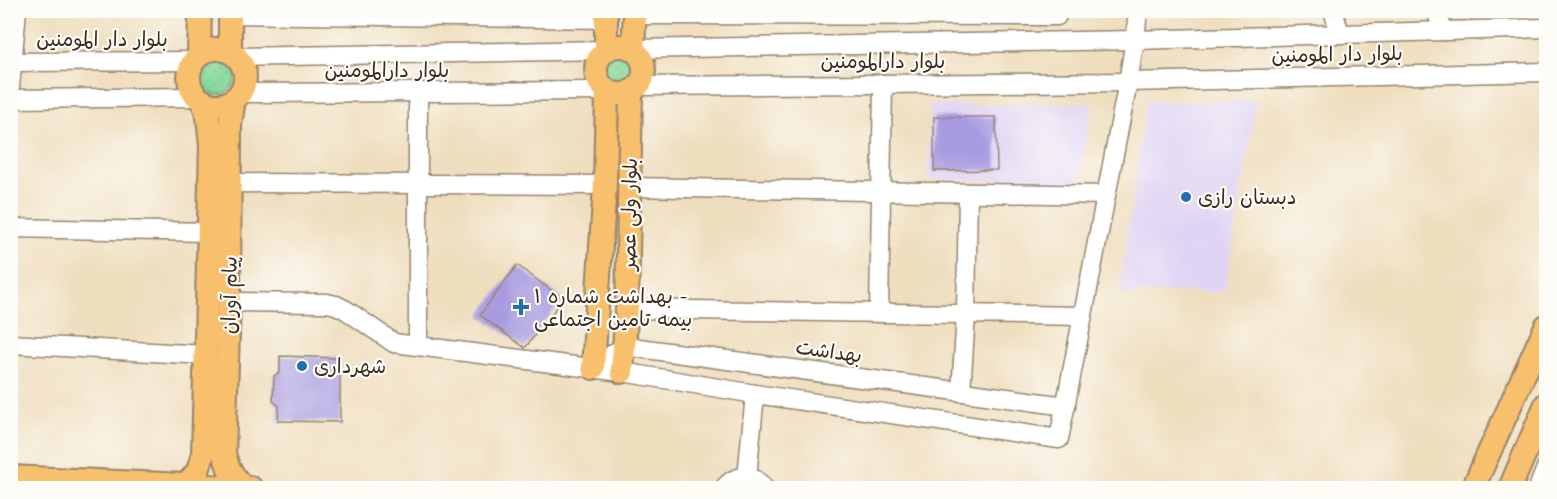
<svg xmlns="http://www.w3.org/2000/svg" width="1557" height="499" font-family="'Comic Neue','Playpen Sans Arabic',sans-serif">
  <defs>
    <pattern id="grass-dots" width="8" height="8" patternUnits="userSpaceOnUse" patternTransform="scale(1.5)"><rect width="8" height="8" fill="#83d89a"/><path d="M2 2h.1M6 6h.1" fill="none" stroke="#72ba84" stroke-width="1.8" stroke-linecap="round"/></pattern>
  </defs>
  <rect width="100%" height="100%" fill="#fdfcf7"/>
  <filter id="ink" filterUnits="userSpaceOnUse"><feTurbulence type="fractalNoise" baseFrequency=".0167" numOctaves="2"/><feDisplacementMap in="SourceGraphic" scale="12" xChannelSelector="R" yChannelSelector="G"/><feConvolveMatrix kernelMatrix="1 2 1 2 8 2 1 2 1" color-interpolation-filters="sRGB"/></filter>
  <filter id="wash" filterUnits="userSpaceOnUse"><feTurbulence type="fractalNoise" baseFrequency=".008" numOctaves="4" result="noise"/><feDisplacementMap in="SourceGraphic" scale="24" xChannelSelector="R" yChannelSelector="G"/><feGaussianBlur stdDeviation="1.35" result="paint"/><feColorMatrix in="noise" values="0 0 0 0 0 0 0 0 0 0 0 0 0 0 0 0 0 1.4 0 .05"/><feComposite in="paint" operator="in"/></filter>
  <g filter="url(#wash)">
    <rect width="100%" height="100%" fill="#efdebe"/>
    <g fill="#e0d4f4">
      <path d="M1256,101L1225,291L1119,294L1146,102Z"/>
      <path d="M1093,103L1078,182L927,180L930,105Z"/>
    </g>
    <g fill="url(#grass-dots)" stroke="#5f815c" stroke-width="1.5">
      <circle cx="619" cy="69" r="19"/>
      <circle cx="217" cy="76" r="19"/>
    </g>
    <g id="blocks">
      <g fill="#a99be1">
        <path d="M934,117H996L997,170L934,171Z"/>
        <path d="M517,265L563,299L525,348L480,315Z"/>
        <path d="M280,356L340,358V422L278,421L279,406L273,401L274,376L280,372Z"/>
      </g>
    </g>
  </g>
  <g filter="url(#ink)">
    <use href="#blocks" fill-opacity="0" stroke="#95846e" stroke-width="1.5"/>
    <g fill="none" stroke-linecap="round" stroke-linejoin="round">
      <g stroke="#95846e" stroke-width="21">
        <g id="minor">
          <path d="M1333,10L1340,34"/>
          <path d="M1436,10L1443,31"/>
          <path d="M230,14L606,19"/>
          <path d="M635,15L1057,16L1056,10"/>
          <path d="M633,49L1135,40L1546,28"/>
          <path d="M236,57L606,50"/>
          <path d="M10,62L194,61"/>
          <path d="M638,86L1128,82L1546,72"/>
          <path d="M10,88L17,10"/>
          <path d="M240,93L607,91"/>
          <path d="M10,99L197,97"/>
          <path d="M230,183L605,185"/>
          <path d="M629,187L1106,195"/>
          <path d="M10,228L208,232"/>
          <path d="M229,302L327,303L336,305L346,310L394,343L622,372L755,394L1059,439L1128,82L1135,40L1138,10"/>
          <path d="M627,309L1083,316"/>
          <path d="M879,313L883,84"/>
          <path d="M10,344L205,355"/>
          <path d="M418,346V92"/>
          <path d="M593,368L624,346L1066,406"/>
          <path d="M961,392L966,314L968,193"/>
          <path d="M747,477L755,394"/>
          <path d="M724,488C735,474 753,473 764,488"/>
          <path d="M1538,488L1546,468"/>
        </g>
      </g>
      <g stroke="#95846e" stroke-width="26">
        <g id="major">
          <circle cx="620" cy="70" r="24"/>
          <path d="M633,49L635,10"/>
          <circle cx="217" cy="77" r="28"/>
          <path d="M606,50V10"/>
          <path d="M230,52V10"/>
          <path d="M199,55L200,10"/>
          <path d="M234,99L230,125L229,302L224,454L229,469L242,487"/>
          <path d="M593,368L605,185L607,91"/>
          <path d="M622,372L627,309L631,91"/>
          <path d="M10,477L251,488"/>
          <path d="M187,484L198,471L203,454L211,145L208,117L203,102"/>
          <path d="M1473,488L1546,326"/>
          <path d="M1510,488L1546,404"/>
        </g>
      </g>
      <use href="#minor" stroke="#fff" stroke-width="18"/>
      <use href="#major" stroke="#f8bf6c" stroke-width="22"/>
    </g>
  </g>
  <g fill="#1f6fb2" stroke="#fdfcf7" stroke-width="2">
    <circle cx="1186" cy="197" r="6"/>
    <path d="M518 298h6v6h6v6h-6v6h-6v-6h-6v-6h6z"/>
    <circle cx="302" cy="366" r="6"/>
  </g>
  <g text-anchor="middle" stroke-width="4.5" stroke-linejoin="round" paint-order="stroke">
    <g font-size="20" fill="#3b2a1e" stroke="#fdfcf7">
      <text x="102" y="46">بلوار دار المومنین</text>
      <text transform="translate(1337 54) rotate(-1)" y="7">بلوار دار المومنین</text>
      <text x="883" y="68">بلوار دارالمومنین</text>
      <text x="387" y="77">بلوار دارالمومنین</text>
      <text transform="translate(629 214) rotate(-89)" y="7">بلوار ولی عصر</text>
      <text transform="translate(229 295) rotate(-89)" y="7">پیام آوران</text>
      <text transform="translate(829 351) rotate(8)" y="7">بهداشت</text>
    </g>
    <g font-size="20" fill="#3b2a1e" stroke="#fdfcf7" text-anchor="start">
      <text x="1198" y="204">دبستان رازی</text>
      <text x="534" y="303">بهداشت شماره ۱ -<tspan x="534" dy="23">بیمه تامین اجتماعی</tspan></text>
      <text x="314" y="373">شهرداری</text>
    </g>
  </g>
  <rect width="1557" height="499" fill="none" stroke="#fdfcf7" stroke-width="36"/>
</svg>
